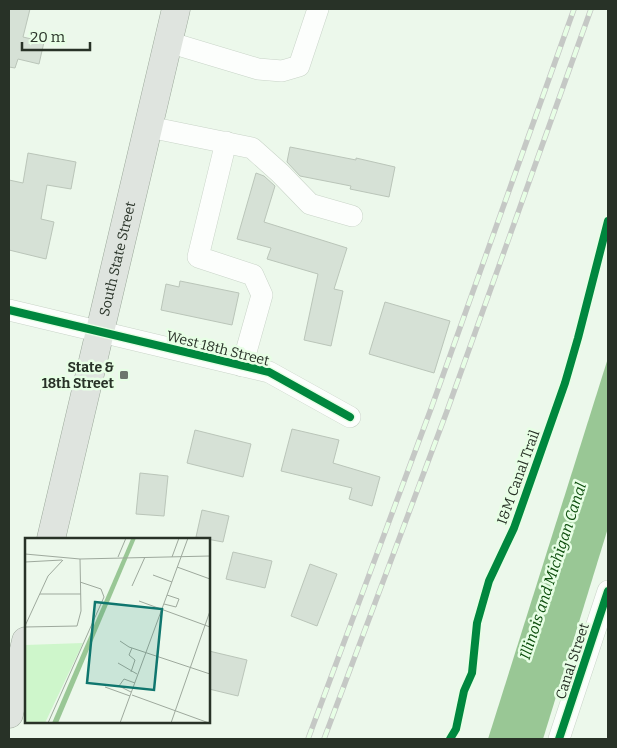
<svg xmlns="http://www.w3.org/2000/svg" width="617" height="748" font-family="Bitter,serif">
  <rect width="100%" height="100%" fill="#ecf8eb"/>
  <path fill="#99c795" d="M608,358V528L543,739H488Z"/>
  <g fill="#d6e1d6" stroke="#bac5b9">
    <path d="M9,9H30L23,37L44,42L39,64L18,59L15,68L9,67Z"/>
    <path d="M290,147L356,160V158L395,167L389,197L350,189L351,186L300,176L287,162Z"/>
    <path d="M28,153L76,162L71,189L47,185L41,219L54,222L46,259L9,250V180L23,183Z"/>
    <path d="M256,173L264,176L275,186L264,222L347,248L334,289L343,291L331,346L304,340L318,274L267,259L271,248L237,239Z"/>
    <path d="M180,281L239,293L232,325L161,310L166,284L179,287Z"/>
    <path d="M385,302L450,321L434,373L369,354Z"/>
    <path d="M292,429L339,440L333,463L380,477L372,506L349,499L352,488L281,471Z"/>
    <path d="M195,430L251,444L243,477L187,463Z"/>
    <path d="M140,473L168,476L164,516L136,514Z"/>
    <path d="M202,510L229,516L223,542L196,537Z"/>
    <path d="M233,552L272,561L265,588L226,579Z"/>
    <path d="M310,564L337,574L317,626L291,616Z"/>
    <path d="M209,651L247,660L238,696L209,689Z"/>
  </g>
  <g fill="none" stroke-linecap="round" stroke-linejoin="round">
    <g stroke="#c9d4c8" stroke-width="22">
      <g id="minor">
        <path d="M168,42L258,69L282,71L299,66L318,9"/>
        <path d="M149,127L252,148L280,173L310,204L352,216"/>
        <path d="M226,142L198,257L253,275L262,295L242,366"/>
        <path d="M9,310L269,372L350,417"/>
        <path d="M559,739L608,591"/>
      </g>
    </g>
    <g stroke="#9ba89a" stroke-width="29">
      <g id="major">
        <path id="s1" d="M51,539L176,9"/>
        <path d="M9,714L26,641"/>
      </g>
    </g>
    <use href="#minor" stroke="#fcfefc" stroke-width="21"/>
    <use href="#major" stroke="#dfe4df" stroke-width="28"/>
    <g stroke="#c5c8c5" stroke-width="5.5">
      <g id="rail">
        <path d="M308,739L432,406L574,9"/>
        <path d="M324,739L447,411L591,9"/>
      </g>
    </g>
    <use href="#rail" stroke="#e7fee5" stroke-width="4" stroke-dasharray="11" stroke-linecap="butt"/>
    <g stroke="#e7fee5" stroke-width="11">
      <g id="cycleway">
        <path d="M9,310L269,372L350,417"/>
        <path d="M450,739L456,729L464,691L472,673L477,623L489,581L514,528L565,383L578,338L608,221"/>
        <path d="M559,739L608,591"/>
      </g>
    </g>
    <use href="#cycleway" stroke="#00873e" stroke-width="8"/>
  </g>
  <rect fill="#6d776c" stroke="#e7fee5" stroke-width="2" x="119" y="370" width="10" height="10" rx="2.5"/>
  <g text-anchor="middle" stroke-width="5" stroke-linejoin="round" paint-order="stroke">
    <g font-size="14" fill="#283227" stroke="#e7fee5">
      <text dy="5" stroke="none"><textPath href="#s1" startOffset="288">South State Street</textPath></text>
      <text transform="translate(218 348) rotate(14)" y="5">West 18th Street</text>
      <text transform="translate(518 477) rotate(-70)" y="5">I&amp;M Canal Trail</text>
      <text transform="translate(572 661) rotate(-72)" y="5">Canal Street</text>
    </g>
    <g font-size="14" font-weight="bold" fill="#283227" stroke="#e7fee5" text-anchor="end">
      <text x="114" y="372">State &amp;<tspan x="114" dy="16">18th Street</tspan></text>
    </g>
    <g font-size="15" font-style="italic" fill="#0c4d0c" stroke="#e7fee5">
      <text transform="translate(553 571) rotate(-72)" y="5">Illinois and Michigan Canal</text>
    </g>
  </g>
  <g transform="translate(25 538)">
    <rect width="185" height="185" fill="#ecf8eb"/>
    <path d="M58,105L20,185H0V107Z" fill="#cef6cb"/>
    <path d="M111,0L33,185H27L106,1Z" fill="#99c795"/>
    <path fill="none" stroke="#9ea99d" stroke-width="1" d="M0,16L55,21L185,18M93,19L101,0M147,19L154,0M0,24L37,22M152,29L185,41M128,37L147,44M107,48L120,19M15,56H56M114,63L185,89M139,66L151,69L154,61L142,57M0,88L23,38L38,22M0,89L52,88L56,73L55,21M95,103L104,109L185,136M93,125L112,136M106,134L110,122L104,117L107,110M80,149L105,158M106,154L94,148L99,141L110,145M107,157L184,185M23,185L79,59L76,51L55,44M95,185L163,0M146,185L185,73"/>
    <path fill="#0f766e" fill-opacity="0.15" stroke="#0f766e" stroke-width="2.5" d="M70,64L137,71L129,152L62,145Z"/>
    <rect width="185" height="185" fill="none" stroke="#283227" stroke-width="2.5"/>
  </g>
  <rect width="617" height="748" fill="none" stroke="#283227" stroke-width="20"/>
  <path d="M22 42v8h68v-8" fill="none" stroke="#283227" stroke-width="2.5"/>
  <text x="30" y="42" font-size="15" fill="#283227" stroke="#e7fee5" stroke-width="4" paint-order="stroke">20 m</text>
</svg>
